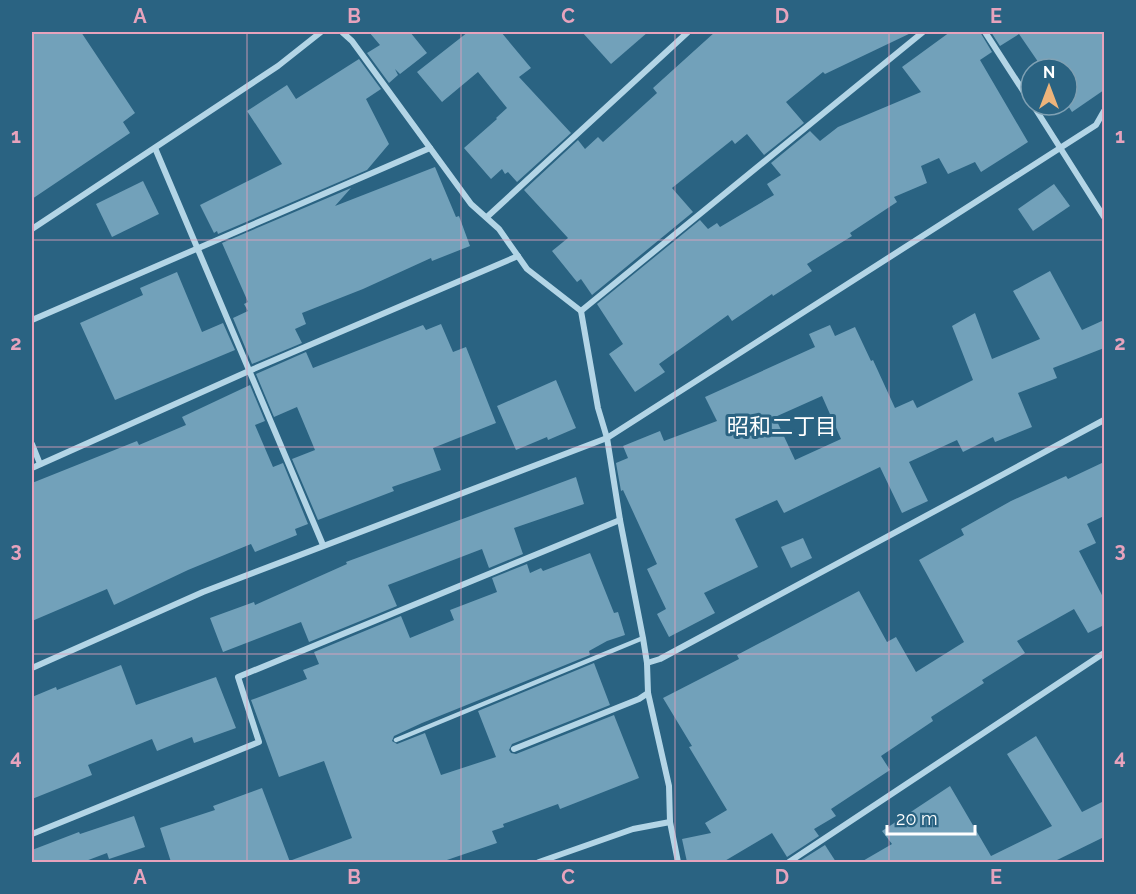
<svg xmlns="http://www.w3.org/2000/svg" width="1136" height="894" font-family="Raleway,'Noto Sans JP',sans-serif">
  <rect width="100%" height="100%" fill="#2a6382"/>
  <g fill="#72a1ba" fill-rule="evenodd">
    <path d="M32,32H81L135,113L123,122L130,133L32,199Z"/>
    <path d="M369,32H410L427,53L400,74L395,69L398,75L389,83L367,53L380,45Z"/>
    <path d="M468,32H501L531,68L519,77L571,133L517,182L508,172L505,174L502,169L491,179L464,148L497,119L496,118L507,108L478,72L442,102L417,72Z"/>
    <path d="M582,32H648L611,64Z"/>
    <path d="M715,32H913L825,74L823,72L786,102L804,123L764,155L747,134L735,144L732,140L672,188L693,212L592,295L581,279L577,282L552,251L568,238L524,190L578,140L585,149L598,137L603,142L657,93L653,88Z"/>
    <path d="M950,32H980L992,52L980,60L1028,142L981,172L975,162L948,174L939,158L921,166L927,183L894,197L897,202L850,233L852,236L807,264L812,271L773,296L772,294L732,321L728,315L659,364L665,372L635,392L609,354L623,344L597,304L700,220L708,229L717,223L720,227L774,195L767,184L781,175L771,163L810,131L820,141L838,127L921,92L902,67Z"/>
    <path d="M991,32H1104V90L1072,112L1067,104V69H1043L1019,34L1000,46Z"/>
    <path d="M359,59L381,89L366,99L389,144L367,170L218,234L217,231L214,233L200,205L282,164L247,111L287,85L296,99Z"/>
    <path d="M435,167L456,217L459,216L470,246L432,261L431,258L363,289L302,313L306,324L295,329L302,343L252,364L233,318L248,311L244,304L248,302L222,243L351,188L335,206Z"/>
    <path d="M143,181L159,214L112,237L96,204Z"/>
    <path d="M1054,184L1070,206L1033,231L1018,209Z"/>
    <path d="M1050,271L1082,330L1104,320V348L1053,368L1057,378L1018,393L1032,427L995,442L993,437L963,452L957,440L909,462L928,501L902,513L880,467L784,513L777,500L735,519L758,567L704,593L715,613L669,637L657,614L666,609L647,569L657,564L623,490L621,491L616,463L628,458L623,446L660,431L664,441L717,421L705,397L815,347L809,334L830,325L835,336L855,327L871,361L873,360L895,408L913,400L917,408L973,380L952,326L975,313L992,359L1040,339L1013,291ZM822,396L841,439L795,460L775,417Z"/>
    <path d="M177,272L202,332L223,323L235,350L115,400L80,323L143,295L140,288Z"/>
    <path d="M441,324L453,352L466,347L496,423L433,448L441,470L392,487L394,491L318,520L292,459L315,450L297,407L274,417L256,374L306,352L313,368L423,325L426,330Z"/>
    <path d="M556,380L576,428L548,440L547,437L516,450L497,406Z"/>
    <path d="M250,385L265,421L255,425L273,467L283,463L308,524L295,529L297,535L255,552L251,544L188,570L114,605L107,589L32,621V483L137,441L139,445L186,425L182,417Z"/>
    <path d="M1104,462V516L1087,524L1096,543L1079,551L1104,599V625L1088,633L1074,609L1017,641L1025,653L982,680L984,683L931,717L933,721L881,756L890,770L831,809L836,816L814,829L819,836L787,857L772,833L723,862H687L682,839L711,833L705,823L727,810L689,747L692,746L663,698L739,659L737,655L859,591L887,642L896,637L916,672L964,642L919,560L964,535L961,529L1011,501L1066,476L1068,479Z"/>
    <path d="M576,477L584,504L514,528L523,554L489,568L482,549L388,585L397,606L309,642L301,622L223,652L210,618L254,602L255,605L347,564L346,562Z"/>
    <path d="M803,538L812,558L791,568L781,547Z"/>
    <path d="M590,553L614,613L618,612L625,635L607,641L589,651L590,655L422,723L394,736L392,741L397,744L425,733L441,775L496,757L478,711L594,663L610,705L512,744L509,750L511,753L516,754L614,715L639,778L560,809L558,804L503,824L504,827L492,831L497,843L441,862H293L292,860L352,838L324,761L279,777L251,700L307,679L303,670L319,664L314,652L401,616L410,638L454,620L450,610L497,592L492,578L527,564L530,573L541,568L543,571Z"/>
    <path d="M121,665L136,705L216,677L236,728L194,743L192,737L157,751L152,739L88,765L92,775L32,799V697L56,687L57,690Z"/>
    <path d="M1036,736L1082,812L1104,801V837L1053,862H861L892,844L882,831L950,786L991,856L1052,826L1007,754Z"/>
    <path d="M262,788L290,862H171L160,828L215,810L213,806Z"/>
    <path d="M134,816L145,847L109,859L107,853L83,862H32V850L79,832L80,834Z"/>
    <path d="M825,845L836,862H798Z"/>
  </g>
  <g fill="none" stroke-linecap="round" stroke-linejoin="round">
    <path stroke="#b3d5e6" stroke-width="4.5" d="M396,740L643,638"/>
    <g stroke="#b3d5e6" stroke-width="6">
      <path d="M342,32L352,41L471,204L499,229L527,269L581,311L598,408L607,438L620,520L643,638L647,663L648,693L669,786L670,822L678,862"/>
      <path d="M985,32L1031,103"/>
      <path d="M1033,105L1104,217"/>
      <path d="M155,148L323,545"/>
      <path d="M487,217L688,32"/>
      <path d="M32,229L278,66L321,32"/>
      <path d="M581,311L923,32"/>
      <path d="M32,320L430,148"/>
      <path d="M32,444L40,464"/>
      <path d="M32,468L249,371L518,256"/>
      <path d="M647,663L660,659L1104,420"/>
      <path d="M32,668L203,592L607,438L1096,125L1104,111"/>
      <path d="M514,749L639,699L648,693"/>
      <path d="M32,834L259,742L238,677L620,520"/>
      <path d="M539,862L633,829L670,822"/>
      <path d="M789,862L1104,653"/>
    </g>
  </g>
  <path fill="none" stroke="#e7a3bd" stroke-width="1.5" stroke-opacity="0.55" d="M247,32V862M461,32V862M675,32V862M889,32V862M32,240H1104M32,447H1104M32,654H1104"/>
  <g text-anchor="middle" stroke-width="6" stroke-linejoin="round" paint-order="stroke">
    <g font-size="22" fill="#fff" stroke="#2a6382">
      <text x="782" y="434">昭和二丁目</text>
    </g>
  </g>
  <rect width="1136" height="894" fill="none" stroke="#2a6382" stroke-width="66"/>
  <g transform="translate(1049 87)"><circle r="28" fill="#2a6382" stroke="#7fa1b4" stroke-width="1.5"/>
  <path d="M0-4.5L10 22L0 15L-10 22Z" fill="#edb47b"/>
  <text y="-9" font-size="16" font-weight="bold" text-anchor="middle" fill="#ffffff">N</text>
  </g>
  <path d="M887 825v9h88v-9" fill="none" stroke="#ffffff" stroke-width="3"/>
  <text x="896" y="825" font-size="18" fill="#ffffff" stroke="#2a6382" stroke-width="4.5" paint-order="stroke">20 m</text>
  <rect x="33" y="33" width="1070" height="828" fill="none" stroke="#e7a3bd" stroke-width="2"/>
  <g font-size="20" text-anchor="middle" font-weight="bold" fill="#e7a3bd">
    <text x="140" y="23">A</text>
    <text x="354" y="23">B</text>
    <text x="568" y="23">C</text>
    <text x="782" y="23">D</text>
    <text x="996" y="23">E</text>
    <text x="16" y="143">1</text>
    <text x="1120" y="143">1</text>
    <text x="16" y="350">2</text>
    <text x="1120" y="350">2</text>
    <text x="16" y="557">3</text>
    <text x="1120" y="557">3</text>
    <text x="16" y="764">4</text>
    <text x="1120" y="764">4</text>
    <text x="140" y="884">A</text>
    <text x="354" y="884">B</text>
    <text x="568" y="884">C</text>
    <text x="782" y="884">D</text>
    <text x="996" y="884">E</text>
  </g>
</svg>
